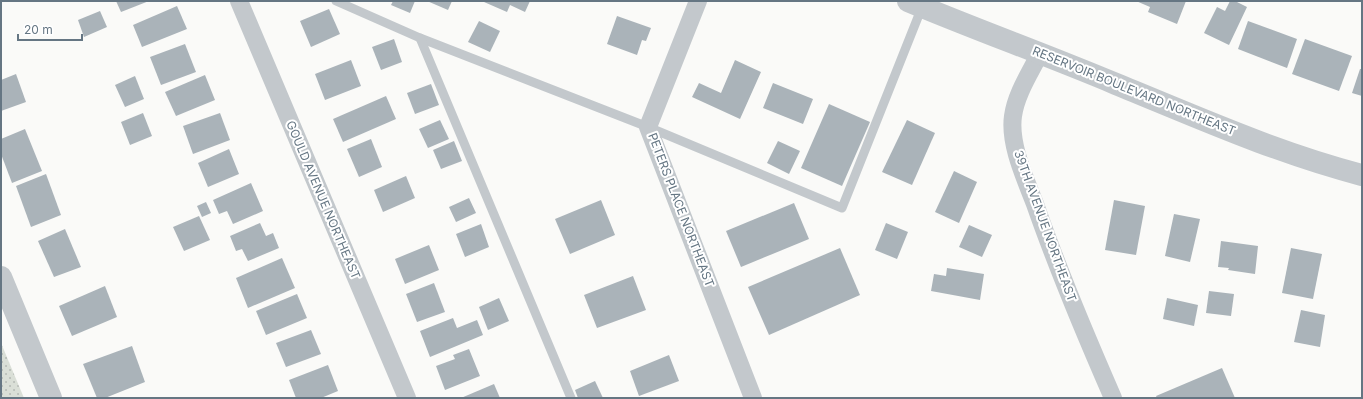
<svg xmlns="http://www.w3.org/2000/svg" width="1363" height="399" font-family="Inter,sans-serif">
  <defs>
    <pattern id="park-dots" width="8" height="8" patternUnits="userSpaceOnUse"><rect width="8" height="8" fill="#dadfd7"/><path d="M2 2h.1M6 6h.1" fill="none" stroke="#b4b9b4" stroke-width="1.8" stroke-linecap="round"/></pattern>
  </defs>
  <rect width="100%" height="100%" fill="#fafaf8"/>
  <path fill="url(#park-dots)" d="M1,343L24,398H1Z"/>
  <g fill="#aab3b9">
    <path d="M116,1H149L121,12Z"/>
    <path d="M393,1H415L410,13L391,5Z"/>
    <path d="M427,1H452L448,10Z"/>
    <path d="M485,1H530L525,12L510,5L507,12L484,2Z"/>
    <path d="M1136,1H1186L1177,24L1148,12L1150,7Z"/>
    <path d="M1230,1H1235L1247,7L1229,45L1204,33L1217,7L1225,11Z"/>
    <path d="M177,6L187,29L142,47L133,25Z"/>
    <path d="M329,9L340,34L311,47L300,21Z"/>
    <path d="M100,11L107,27L84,37L78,20Z"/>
    <path d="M617,16L651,28L646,41L642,40L637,55L607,44Z"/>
    <path d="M479,21L500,31L490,52L468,42Z"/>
    <path d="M1248,21L1297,39L1287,68L1238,49Z"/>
    <path d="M394,39L402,62L381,70L372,47Z"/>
    <path d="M1305,39L1352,56L1339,91L1292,74Z"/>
    <path d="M185,44L196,72L161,85L150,57Z"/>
    <path d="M351,60L361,86L325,100L315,74Z"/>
    <path d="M735,60L761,72L740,119L692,97L699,83L721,93Z"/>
    <path d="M1360,69H1362V96L1352,93Z"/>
    <path d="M16,74L26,102L1,111V80Z"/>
    <path d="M205,75L215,100L176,116L165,92Z"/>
    <path d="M135,76L144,99L125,107L115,85Z"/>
    <path d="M773,83L813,99L803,124L763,108Z"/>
    <path d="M431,84L439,105L415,114L407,93Z"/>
    <path d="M386,96L396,119L343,142L333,119Z"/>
    <path d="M829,104L870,122L842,186L801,168Z"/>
    <path d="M143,113L152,136L130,145L121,122Z"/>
    <path d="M220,113L230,140L193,154L183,126Z"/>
    <path d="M440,120L449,139L428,148L419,129Z"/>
    <path d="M907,120L935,133L912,185L882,172Z"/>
    <path d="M25,129L42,171L12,183L1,154V139Z"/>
    <path d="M371,139L382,167L359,177L347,149Z"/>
    <path d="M454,141L462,161L441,169L433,150Z"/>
    <path d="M778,141L800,151L789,174L767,163Z"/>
    <path d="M229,149L239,174L208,187L198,163Z"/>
    <path d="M954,171L977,182L959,223L935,212Z"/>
    <path d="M46,174L61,215L31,227L16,186Z"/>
    <path d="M406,176L415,198L383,212L374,190Z"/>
    <path d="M251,183L263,211L233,224L227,211L219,214L213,200Z"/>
    <path d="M469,198L476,213L456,222L449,207Z"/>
    <path d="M601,200L615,235L570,254L555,219Z"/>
    <path d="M1114,200L1145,206L1136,255L1105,250Z"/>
    <path d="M206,202L211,213L202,217L197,206Z"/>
    <path d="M794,203L809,239L741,267L726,231Z"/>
    <path d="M1174,214L1200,219L1190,262L1165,256Z"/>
    <path d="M199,216L210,240L184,251L173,227Z"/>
    <path d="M260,223L266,236L273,233L279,248L248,261L242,249L236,251L230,236Z"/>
    <path d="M886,223L908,232L897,259L875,250Z"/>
    <path d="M481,224L489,247L465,257L456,234Z"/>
    <path d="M969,225L992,235L982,257L959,247Z"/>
    <path d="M65,229L81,267L54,277L38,241Z"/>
    <path d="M1221,241L1258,246L1255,274L1228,270L1229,268L1218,267Z"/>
    <path d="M429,245L439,270L405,284L395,259Z"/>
    <path d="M840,248L860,295L769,335L748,287Z"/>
    <path d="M1291,248L1322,254L1313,299L1282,293Z"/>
    <path d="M282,258L295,288L248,308L236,278Z"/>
    <path d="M947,268L984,274L980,300L931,291L934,274L946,276Z"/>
    <path d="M633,276L646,310L597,328L584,295Z"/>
    <path d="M434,283L445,312L417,322L406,294Z"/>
    <path d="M105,286L117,317L72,336L59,306Z"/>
    <path d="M1209,291L1234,294L1231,316L1206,313Z"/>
    <path d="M297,294L307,318L266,335L256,311Z"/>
    <path d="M499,298L509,321L488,330L479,307Z"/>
    <path d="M1167,298L1198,305L1194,326L1163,319Z"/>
    <path d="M1301,310L1325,315L1320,347L1294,342Z"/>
    <path d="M453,318L457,328L477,320L483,335L430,357L420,331Z"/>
    <path d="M311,330L321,354L286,367L276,343Z"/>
    <path d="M132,346L145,382L105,398H97L83,364Z"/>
    <path d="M469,349L480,376L445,390L436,366L455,359L453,355Z"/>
    <path d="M669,355L679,381L639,396L630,371Z"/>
    <path d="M328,365L338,391L321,398H296L289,380Z"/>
    <path d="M1222,368L1235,398H1157L1156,396Z"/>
    <path d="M595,381L603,398H578L575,390Z"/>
    <path d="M494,384L500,398H461Z"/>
  </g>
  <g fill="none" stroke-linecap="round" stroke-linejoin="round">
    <g stroke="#c3c8cc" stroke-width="9">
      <path d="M336,1L420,38L648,127L842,208L922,7"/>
      <path d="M420,38L571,398"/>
    </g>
    <g stroke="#c3c8cc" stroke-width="18">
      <path d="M239,1L407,398"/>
      <path d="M698,1L648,127L753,398"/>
      <path d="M1040,53C1030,73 1016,94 1013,116C1009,144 1025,178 1035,204C1058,270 1085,334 1113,398"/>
    </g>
    <g stroke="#c3c8cc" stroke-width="22">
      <path d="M908,1C977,30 1047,55 1116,84C1197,117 1277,153 1362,175"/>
      <path d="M1,277L51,398"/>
    </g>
  </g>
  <g text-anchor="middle" stroke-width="4" stroke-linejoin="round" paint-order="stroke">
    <g font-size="12" fill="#657683" stroke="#fff">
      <text transform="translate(1134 91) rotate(22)" y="4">RESERVOIR BOULEVARD NORTHEAST</text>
      <text transform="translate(323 200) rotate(67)" y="4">GOULD AVENUE NORTHEAST</text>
      <text transform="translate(681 210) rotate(69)" y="4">PETERS PLACE NORTHEAST</text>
      <text transform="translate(1045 226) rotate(70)" y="4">39TH AVENUE NORTHEAST</text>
    </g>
  </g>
  <rect width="1363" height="399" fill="none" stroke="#657683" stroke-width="4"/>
  <path d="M18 34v6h64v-6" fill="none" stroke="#657683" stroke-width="2"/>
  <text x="24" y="34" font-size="12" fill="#657683" stroke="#ffffff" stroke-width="3" paint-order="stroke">20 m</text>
</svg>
